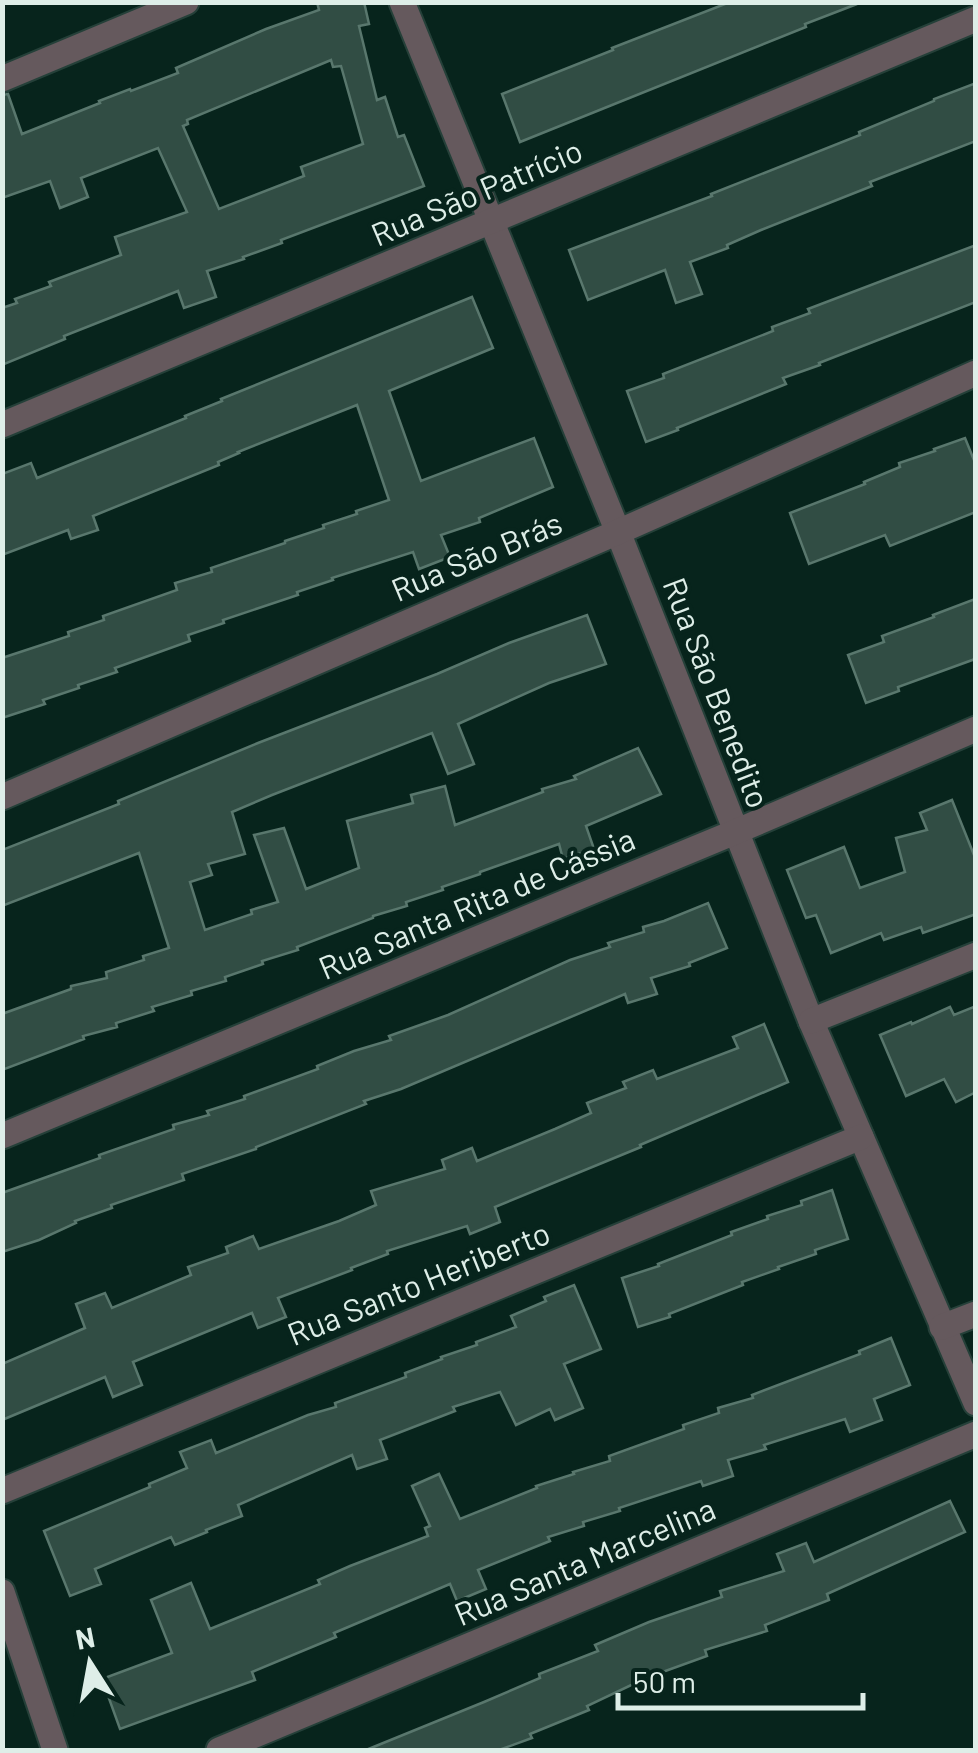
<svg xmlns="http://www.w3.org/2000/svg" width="978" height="1753" font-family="Barlow,sans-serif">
  <rect width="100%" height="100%" fill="#07241c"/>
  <g fill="#314d44" stroke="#59776d" stroke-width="2.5" fill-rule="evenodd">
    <path d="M317,2H364L369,24L359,26L377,100L385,97L398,137L404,135L424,186L281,240L282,243L243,257L244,259L207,271L216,297L184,308L178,291L64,336L65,339L2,365V308L17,303L15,299L51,286L49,282L121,255L115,237L187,212L158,148L81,178L88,197L60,208L50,181L2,198V95L8,94L22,134L100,103L99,101L130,89L131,91L178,73L176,68L266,29L319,10ZM331,60L333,67L341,66L363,144L301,167L304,176L219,209L183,126L188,124L187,120Z"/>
    <path d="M730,2L857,4L805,24L806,27L520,142L502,94L613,50L612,48Z"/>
    <path d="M976,83V141L870,182L872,186L761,230L727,245L728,248L690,262L702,294L676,303L665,270L588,300L569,250L712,196L711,194L860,135L859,132L934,101V99Z"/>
    <path d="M976,245V302L819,363L820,365L783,378L786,384L677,428L678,430L646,442L627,391L664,378L663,374L773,331L772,327L810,313L808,309Z"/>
    <path d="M472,297L493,348L389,391L421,481L534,438L553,487L479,518L480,522L441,535L450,557L419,569L413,552L332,578L333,580L297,592L298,595L223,620L224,623L188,635L190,641L115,668L117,672L78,685L79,688L43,700L45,704L2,718V658L69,636L68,632L104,620L103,616L177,590L175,583L212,572L211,568L285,543V541L324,528L323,525L357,514L356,511L389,500L357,405L238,452L239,453L218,462L219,465L93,516L98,530L71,539L68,530L2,555V474L31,463L37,478L186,418L185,416L222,401L221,399Z"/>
    <path d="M965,438L976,465V512L890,546L885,535L809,564L790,513L865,484L864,482L900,467L899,463L935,451L934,449Z"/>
    <path d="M975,599V659L898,687L899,691L866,703L848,655L884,642L882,636L934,617L933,615Z"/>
    <path d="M587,615L606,664L549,683L458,724L474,764L448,774L432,733L272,795L232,812L245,854L208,864L212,875L190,882L205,930L252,914L251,910L278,902L254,835L284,828L306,889L359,868L347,821L413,803L411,795L445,786L455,825L543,792L542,789L576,779L574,776L638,748L661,794L586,826L594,849L563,859L559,844L480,872V874L442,887L443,890L406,902L407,906L373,916V918L297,947L298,950L262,961L263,964L225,977L226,981L191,991L192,995L152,1007L154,1011L116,1023L117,1027L83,1036L84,1039L2,1070V1014L71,989V986L107,978L106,972L144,960L143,956L169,948L139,853L2,906V850L119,804L118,801L258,743L437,674L509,643Z"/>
    <path d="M952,800L976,860V914L923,933L921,927L884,940L881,933L831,953L816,915L806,918L787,870L844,847L860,888L905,872L896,838L927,830L920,813Z"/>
    <path d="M708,903L727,948L689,963L690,966L651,978L657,994L628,1003L625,994L401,1089L364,1101L366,1104L256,1147V1149L182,1174L184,1180L111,1205L112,1208L75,1221L76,1223L39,1240L2,1252V1193L100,1158L99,1155L174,1129L173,1125L209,1115L207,1111L245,1099L244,1096L318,1069L317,1066L354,1051L391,1040L389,1036L448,1015L570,960L610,947L608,943L644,932L643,927L664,921Z"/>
    <path d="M976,1006V1092L956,1102L944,1079L906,1096L880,1035L911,1022L912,1024L950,1007L954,1015Z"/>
    <path d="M764,1024L788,1082L640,1145L641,1147L495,1207L500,1222L470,1234L467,1226L387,1251L388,1254L351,1268L352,1270L278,1298L286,1317L258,1328L252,1313L133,1362L142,1385L113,1397L105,1377L2,1420V1364L85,1328L76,1304L105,1293L112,1308L191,1275L188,1267L228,1253L226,1247L253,1236L259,1249L339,1221L376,1205L371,1191L445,1169L442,1160L472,1148L477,1161L555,1129L591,1113L587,1103L626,1088L623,1082L653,1070L657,1079L738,1048L733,1037Z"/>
    <path d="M832,1190L848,1239L815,1250L816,1254L778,1267L779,1269L742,1282L743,1285L669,1314L670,1317L638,1327L622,1278L659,1266L658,1264L732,1235L731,1232L768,1219L767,1216L802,1205L801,1201Z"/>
    <path d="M574,1285L601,1349L564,1364L583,1408L555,1420L550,1409L516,1425L500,1392L453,1407L455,1411L380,1440L387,1459L357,1469L352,1455L238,1505L242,1516L206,1530L207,1532L175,1545L171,1537L95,1569L101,1584L70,1596L44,1531L150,1487L149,1484L187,1468L180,1452L211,1440L216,1453L308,1415L336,1407L335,1403L406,1377L405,1373L442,1359L441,1357L477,1345L476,1342L516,1327L511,1316L546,1301L544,1297Z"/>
    <path d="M891,1338L910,1385L874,1399L882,1420L850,1432L845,1419L764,1445L766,1449L728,1460L733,1476L703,1486L701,1481L619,1508L620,1511L583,1522L584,1526L548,1537L550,1541L478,1570L486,1589L457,1601L450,1584L334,1633L336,1637L252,1672L255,1680L120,1729L102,1679L172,1653L151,1600L191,1583L210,1629L320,1584L318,1580L350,1566L428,1536L425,1528L430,1526L412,1486L439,1474L460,1519L537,1488L536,1486L574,1474L573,1472L610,1461L609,1456L684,1429L683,1425L719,1413L718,1408L753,1398L752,1395L860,1354L859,1351Z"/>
    <path d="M950,1501L965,1532L827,1594L829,1600L765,1625L767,1631L705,1650L707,1656L646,1678L587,1706L589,1710L530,1734L532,1738L499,1750H366L484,1702L540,1678L539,1674L598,1651L595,1645L649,1622L722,1597L720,1591L784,1571L777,1554L806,1543L814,1562Z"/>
  </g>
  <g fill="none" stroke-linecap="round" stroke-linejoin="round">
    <g stroke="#254039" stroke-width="29">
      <g id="street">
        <path d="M402,2L618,532L811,1021L976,1403"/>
        <path d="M2,79L186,2"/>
        <path d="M2,425L976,19"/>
        <path d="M2,797L618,532L976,373"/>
        <path d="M811,1021L976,955"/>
        <path d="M2,1136L735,832L976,729"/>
        <path d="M942,1327L976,1314"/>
        <path d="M2,1491L861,1137"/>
        <path d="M2,1592L55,1750"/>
        <path d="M219,1750L976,1434"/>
      </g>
    </g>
    <use href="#street" stroke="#65595d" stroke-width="25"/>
  </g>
  <g text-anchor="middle" stroke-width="8" stroke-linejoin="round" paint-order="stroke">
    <g font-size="32" fill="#deeee8" stroke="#07241c">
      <text transform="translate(477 193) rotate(-23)" y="11">Rua São Patrício</text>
      <text transform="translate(477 557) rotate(-23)" y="11">Rua São Brás</text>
      <text transform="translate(716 693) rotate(69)" y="11">Rua São Benedito</text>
      <text transform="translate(477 904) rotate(-23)" y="11">Rua Santa Rita de Cássia</text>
      <text transform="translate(419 1284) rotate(-22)" y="11">Rua Santo Heriberto</text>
      <text transform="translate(585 1562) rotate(-23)" y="11">Rua Santa Marcelina</text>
    </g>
  </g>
  <rect width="978" height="1753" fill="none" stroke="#deeee8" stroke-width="10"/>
  <g transform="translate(90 1663) rotate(349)" stroke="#07241c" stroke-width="8" paint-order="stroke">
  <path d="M0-8L18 38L0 25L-18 38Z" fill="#deeee8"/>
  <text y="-15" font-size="28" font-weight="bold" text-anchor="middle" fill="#deeee8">N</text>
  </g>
  <path d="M618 1693v15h245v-15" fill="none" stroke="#deeee8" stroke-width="5"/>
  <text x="633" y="1693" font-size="30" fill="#deeee8" stroke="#07241c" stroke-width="8" paint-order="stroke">50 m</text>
</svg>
